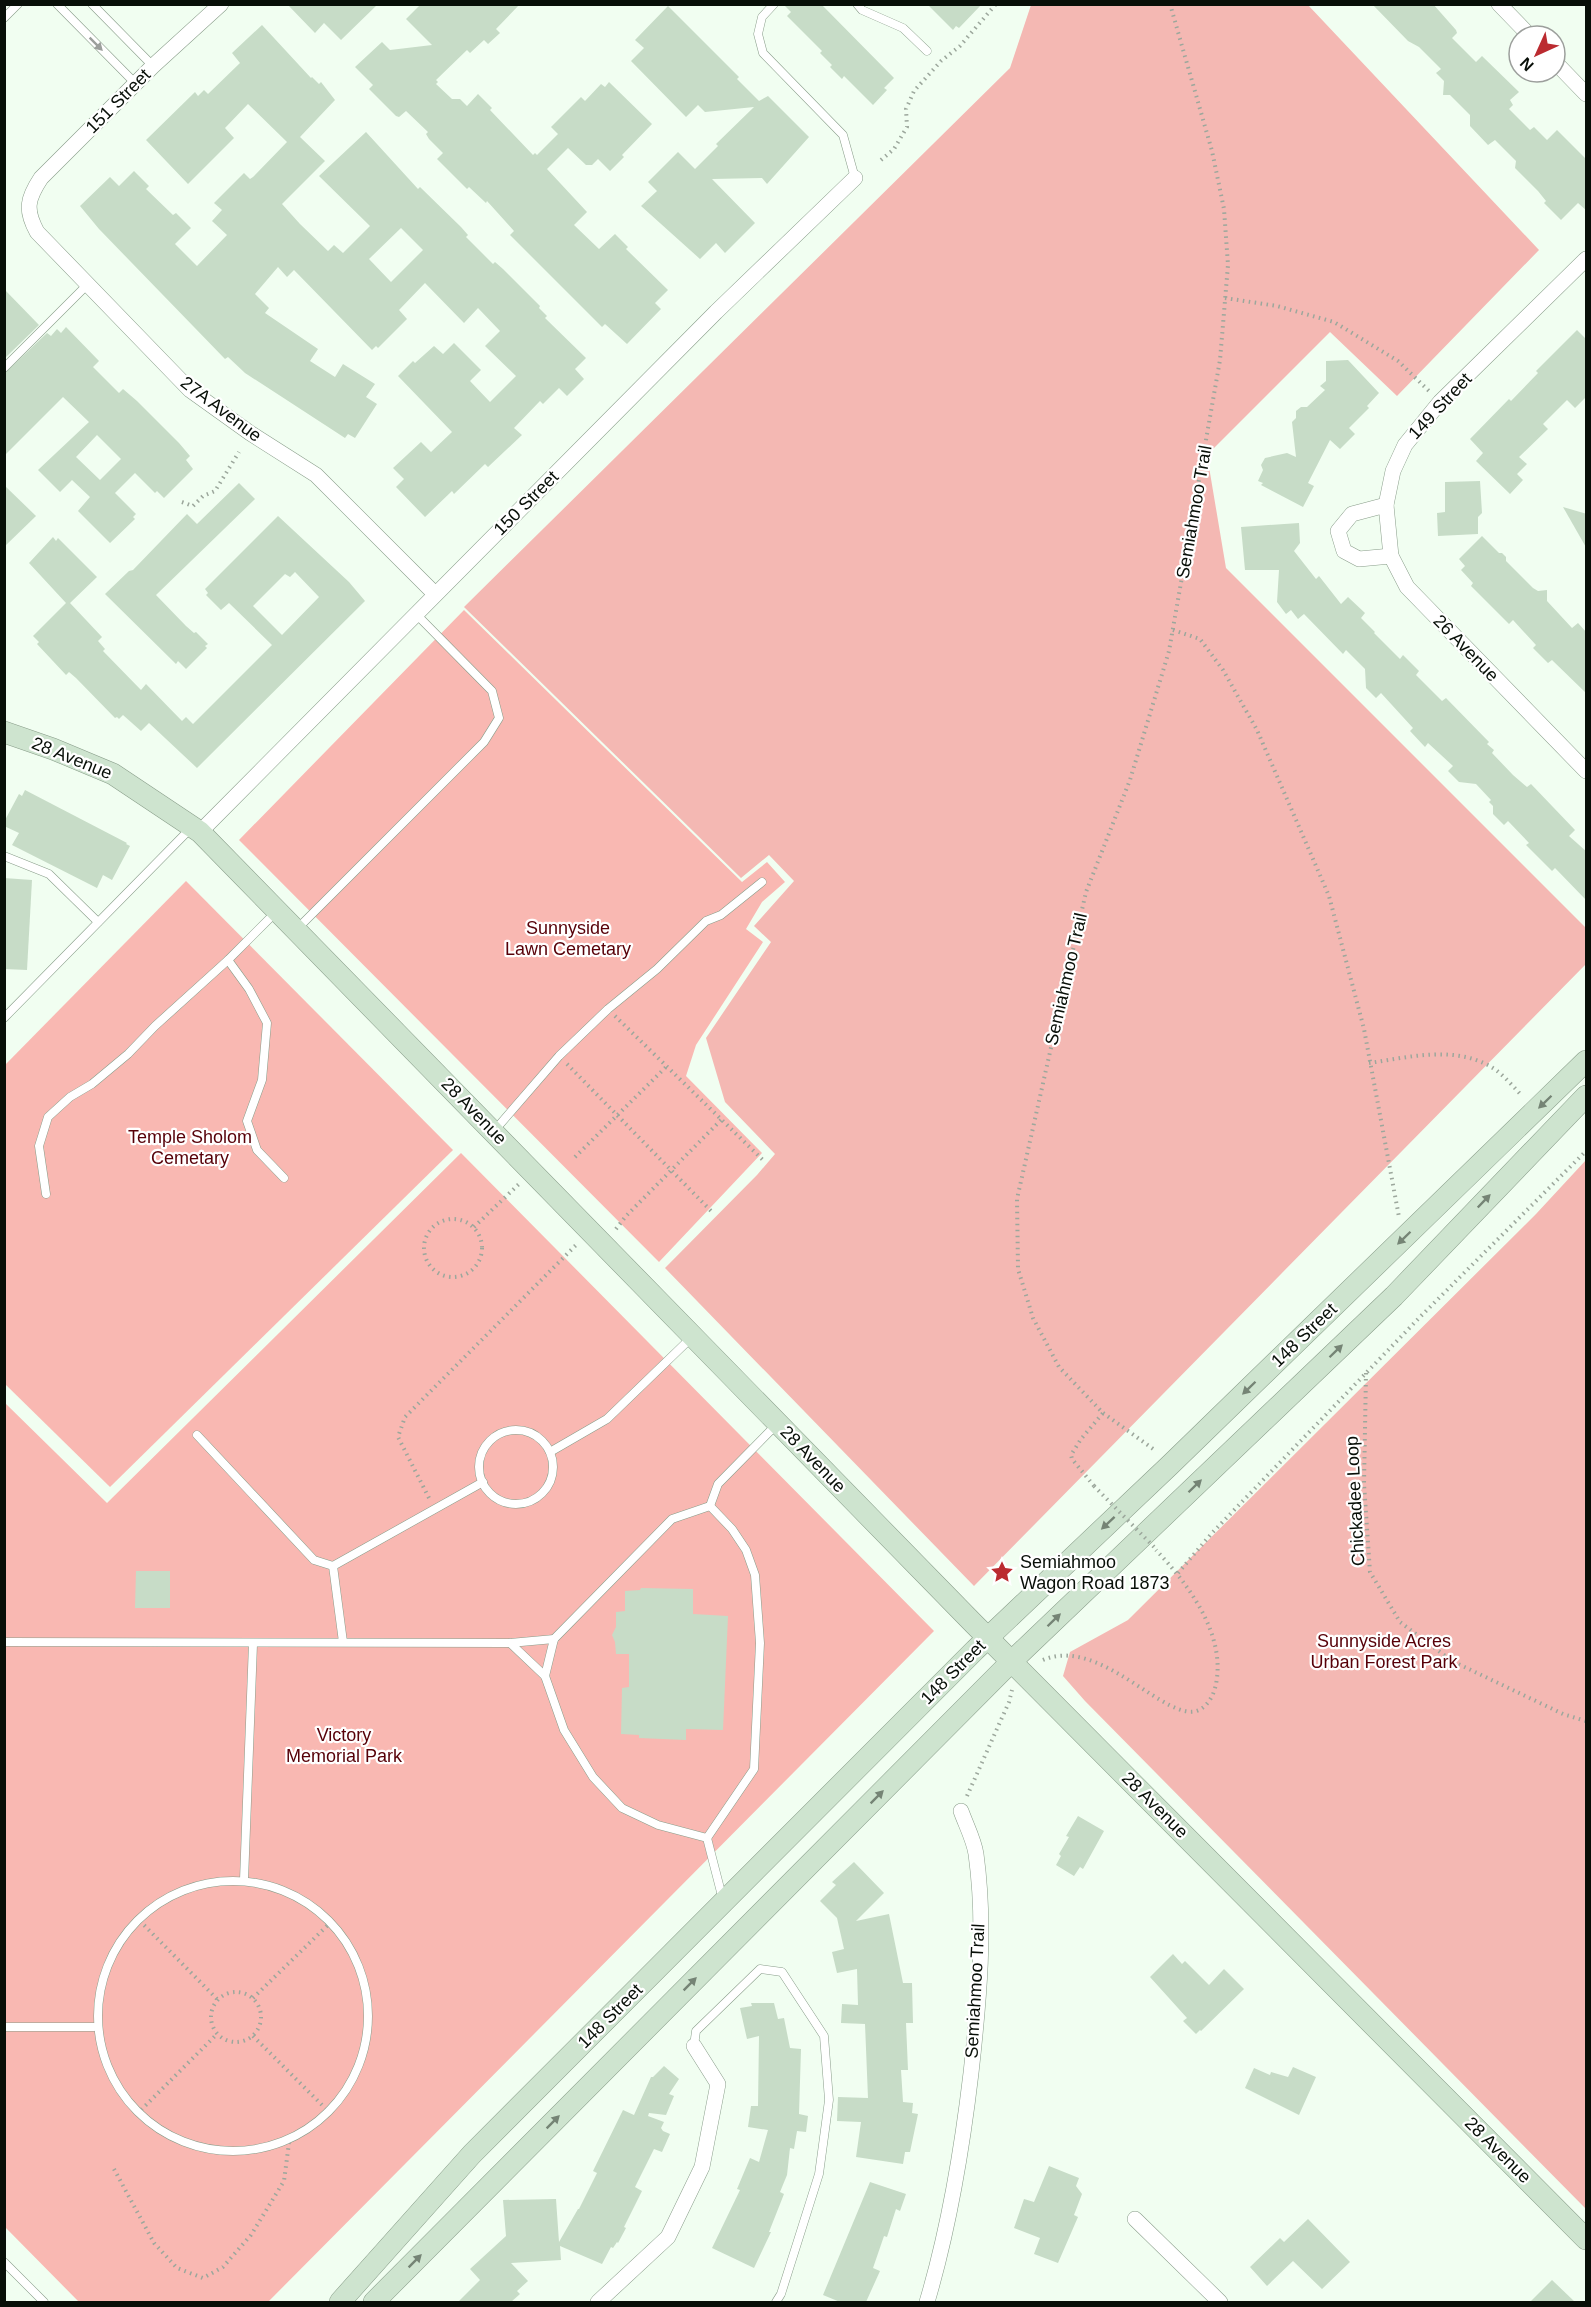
<svg xmlns="http://www.w3.org/2000/svg" width="1591" height="2307" font-family="Helvetica,sans-serif">
  <rect width="100%" height="100%" fill="#f1fef1"/>
  <g fill="#f9b8b2">
    <path d="M464,610L742,882L767,862L785,882L762,902L746,929L763,942L696,1045L686,1076L762,1153L659,1262L239,840Z"/>
    <path d="M186,881L453,1150L110,1487L5,1384L4,1066Z"/>
    <path d="M461,1153L934,1631L268,2302H79L5,2227L4,1402L107,1503Z"/>
  </g>
  <g fill="#f4b8b3">
    <path d="M1031,5H1308L1539,250L1397,396L1330,332L1207,455L1226,568L1586,928V964L974,1586L665,1268L757,1175L775,1154L725,1102L706,1038L771,942L754,926L794,881L769,855L741,878L464,607L1010,68Z"/>
    <path d="M1586,1160V2209L1085,1701L1063,1676L1070,1652L1128,1620L1536,1214Z"/>
  </g>
  <g fill="#c7dcc7" fill-rule="evenodd">
    <path d="M287,4H378L341,40L324,23L315,33Z"/>
    <path d="M421,4H520L496,29L500,33L488,44L484,40L470,53L467,50L436,80L438,82L436,84L452,99H460L467,106L478,94L492,108L490,110L533,155L535,153L537,155L558,134L551,127L581,97L585,101L601,84L605,87L609,82L652,124L622,155L624,157L610,171L598,159L592,165H586L568,148L547,169L587,212L574,225L599,249L615,234L628,247L626,249L668,290L655,303L661,309L627,344L605,324L602,327L510,235L514,231L487,201L486,203L469,187L467,189L437,159L443,153L429,139L426,134L428,132L406,111L399,117L396,116L369,89L373,85L355,67L382,42L390,50L432,45L406,19Z"/>
    <path d="M783,4H821L894,78L884,88L887,90L873,105L844,76L842,79L830,67L832,65L820,53L822,51L787,16L791,12Z"/>
    <path d="M927,4H982L959,28L956,26L953,30Z"/>
    <path d="M1372,4H1433L1456,30L1457,33L1452,38L1476,62L1482,56L1519,92L1510,100L1513,105L1509,109L1530,130L1534,127L1547,140L1557,130L1587,160V211L1578,203L1561,220L1544,203L1546,201L1538,191L1515,168L1516,161L1495,140L1488,145L1470,126V115L1450,95H1443L1444,81L1436,73L1441,69L1419,47L1408,41Z"/>
    <path d="M668,6L739,77L737,79L759,101L768,96L809,137L767,184L762,178L712,179L755,223L725,253L716,243L700,259L641,206L657,191L648,182L678,152L695,169L718,146L716,144L754,107L705,112L698,105L686,117L631,61L644,48L635,40Z"/>
    <path d="M262,25L311,78L312,77L319,84L321,82L335,100L300,137L325,161L282,204L300,224L328,251L334,245L343,253L370,226L319,176L366,132L418,189L420,187L461,227L468,235L466,237L493,264L495,262L503,269L540,306L539,308L547,316L545,318L586,358L575,369L584,379L567,396L559,388L543,404L540,401L514,428L522,435L488,467L485,464L454,494L452,491L425,517L396,487L404,479L393,468L421,442L431,452L452,432L398,376L413,361L415,363L434,346L443,354L454,343L481,370L470,381L490,402L516,376L485,346L500,331L478,308L464,323L425,283L399,310L407,319L378,348L376,346L372,350L294,270L287,277L278,267L255,294L269,308L265,313L318,349L310,361L335,377L343,364L375,384L366,397L377,404L355,438L348,434L345,438L245,373L228,357L225,359L99,229L80,206L110,177L119,186L134,171L149,186L146,189L173,215L176,213L191,228L175,244L197,266L227,235L212,221L222,210L214,203L244,173L250,179L253,177L287,142L248,104L225,128L234,138L188,184L146,140L195,92L198,96L204,90L208,94L240,63L232,53ZM401,228L423,250L391,282L369,259Z"/>
    <path d="M4,289L39,325L4,359Z"/>
    <path d="M66,327L99,361L93,367L119,393L123,389L137,401L179,443L190,456L186,460L193,469L164,498L157,491L155,493L135,473L115,493L136,514L133,517L135,519L110,543L78,511L90,497L72,480L60,492L38,470L89,422L63,397L4,456V374L47,333L51,336L57,329L61,333ZM97,435L121,459L100,480L76,457Z"/>
    <path d="M1577,330L1587,340V396L1575,408L1567,400L1543,424L1548,429L1519,457L1527,464L1517,474L1523,480L1510,494L1476,461L1483,453L1470,439L1509,399L1511,401L1538,373L1536,371Z"/>
    <path d="M1348,360L1379,393L1367,406L1369,408L1349,428L1355,434L1340,449L1330,440L1308,483L1314,486L1303,507L1261,485L1263,483L1258,481L1263,470L1261,465L1265,458L1287,453L1296,457L1292,422L1296,418V411L1301,407H1307L1325,390L1320,386L1326,381V361Z"/>
    <path d="M1480,481L1482,513L1478,517V534L1438,536L1437,513L1445,512V482Z"/>
    <path d="M239,483L255,499L156,595L186,626L194,633L196,632L208,644L205,646L207,648L186,669L178,661L176,664L105,594L129,571L133,570L187,514L197,524Z"/>
    <path d="M4,485L36,516L4,547Z"/>
    <path d="M1563,507L1587,514V549Z"/>
    <path d="M278,516L349,582L365,601L197,768L149,723L141,731L123,715L119,719L117,717L115,718L76,678L69,672L66,675L37,644L39,642L33,636L66,603L29,563L53,537L56,541L58,538L97,577L70,603L102,637L98,641L105,649L103,651L141,690L146,684L182,721L186,717L193,724L272,645L229,603L221,610L206,595L208,593L205,589ZM295,572L319,597L282,635L253,606L285,574L290,577Z"/>
    <path d="M1299,523L1300,543L1294,551L1316,579L1319,576L1341,604L1348,597L1365,613L1361,618L1375,632L1374,633L1400,659L1403,655L1419,671L1416,675L1442,701L1446,698L1489,742L1487,744L1494,750L1492,753L1513,775L1527,787L1531,784L1575,830L1569,836L1587,852V901L1555,868L1552,871L1526,845L1529,843L1508,821L1504,825L1493,814V806L1489,802L1491,800L1476,784L1459,782L1448,771L1453,766L1428,743L1425,747L1410,731L1413,728L1381,693L1376,698L1366,688L1365,669L1346,650L1343,654L1304,614L1298,619L1291,610L1286,614L1277,602L1279,570H1245L1241,527Z"/>
    <path d="M1482,536L1499,553H1502L1506,557V561L1533,588L1538,591L1547,590V601L1572,628L1578,623L1587,633V694L1552,660L1548,663L1533,648L1536,645L1513,620L1509,624L1471,586L1473,583L1461,570L1465,566L1459,559Z"/>
    <path d="M25,790L127,843L126,844L130,846L112,880L103,875L97,888L12,845L19,833L4,826V822L19,794L22,796Z"/>
    <path d="M4,878L32,880L27,970L4,969Z"/>
    <path d="M136,1571H170V1608H135Z"/>
    <path d="M641,1588L693,1589V1614L728,1616L723,1730L686,1729V1740L639,1738V1735L621,1734L622,1688L629,1687V1654H616L615,1642L612,1635L616,1627V1612L625,1611V1591L640,1590Z"/>
    <path d="M1078,1816L1104,1831L1083,1869L1080,1867L1074,1876L1056,1865L1061,1856L1059,1854L1069,1837L1066,1836Z"/>
    <path d="M854,1862L884,1893L856,1921L889,1914L903,1983H912L913,2023H906L908,2070H901L903,2102L913,2103L912,2113L918,2114L910,2152H905L903,2164L856,2157L861,2122L837,2121L838,2097L868,2098L865,2024L841,2023L842,2004L858,2005L857,1969L837,1973L832,1952L844,1949L837,1918L820,1901L836,1885L832,1882Z"/>
    <path d="M1173,1954L1182,1964L1185,1961L1209,1985L1224,1969L1244,1989L1201,2031L1200,2030L1196,2034L1183,2021L1187,2018L1150,1977Z"/>
    <path d="M751,2003H774L778,2019L784,2018L790,2048L801,2049L799,2114L808,2116L806,2132L797,2131L794,2149L790,2148L787,2175L780,2192L784,2194L769,2232H771L754,2268L712,2248L740,2190L737,2189L750,2158L759,2162L768,2130L748,2127L751,2106H758L759,2036L747,2039L740,2008L752,2006Z"/>
    <path d="M664,2066L679,2079L669,2094L674,2096L666,2115L649,2113L648,2116L664,2122L661,2128L663,2131L670,2134L662,2152L654,2149L635,2187L642,2191L624,2227L626,2228L618,2243L617,2242L613,2248L611,2247L602,2264L560,2246L561,2260L511,2263L528,2281L517,2291L520,2294L511,2302H458L480,2280L470,2269L506,2236L503,2200L556,2199L559,2242L578,2209H579L597,2173L593,2171L623,2110L634,2115L651,2077H653Z"/>
    <path d="M1293,2067L1316,2077L1299,2115L1245,2088L1254,2068L1270,2075L1271,2072L1288,2077Z"/>
    <path d="M1049,2166L1079,2178L1076,2186L1082,2194L1074,2215L1078,2217L1058,2263L1034,2254L1040,2238L1014,2228L1024,2199L1034,2202Z"/>
    <path d="M870,2182L906,2194L900,2211L896,2209L887,2237L884,2236L873,2268L880,2271L866,2302H840L823,2295Z"/>
    <path d="M1308,2219L1350,2262L1322,2289L1293,2261L1267,2286L1250,2267L1280,2238L1284,2242Z"/>
    <path d="M1552,2280L1575,2302H1530Z"/>
  </g>
  <g fill="none" stroke-linecap="round" stroke-linejoin="round">
    <g stroke="#899d8a" stroke-width="9">
      <g id="lane">
        <path d="M57,4L135,83"/>
        <path d="M92,4L153,66"/>
        <path d="M774,4L762,17L758,34L763,53L843,135L855,178"/>
        <path d="M857,4L862,10L903,28L927,51"/>
        <path d="M4,18L18,4"/>
        <path d="M4,368L87,285"/>
        <path d="M4,856L49,874L98,922"/>
        <path d="M276,912L228,960L249,989L267,1023L262,1080L247,1121L257,1150L284,1178"/>
        <path d="M297,929L484,742L499,718L492,691L416,614"/>
        <path d="M4,1018L191,828"/>
        <path d="M495,1130L559,1056L608,1009L657,969L706,921L721,915L762,882"/>
        <path d="M46,1194L39,1146L48,1117L70,1097L92,1084L128,1054L155,1026L228,960"/>
        <circle cx="516" cy="1467" r="37"/>
        <path d="M197,1435L314,1560L333,1566"/>
        <path d="M550,1452L607,1419L692,1337"/>
        <path d="M4,1642L510,1643L554,1639"/>
        <path d="M343,1642L333,1566L483,1482"/>
        <path d="M510,1643L545,1676"/>
        <path d="M707,1838L754,1769L760,1643L755,1575L746,1550L732,1529L710,1506"/>
        <path d="M244,1880L253,1644"/>
        <circle cx="233" cy="2016" r="135"/>
        <path d="M723,1900L707,1838L658,1825L622,1808L593,1777L564,1730L545,1676L554,1639L672,1519L710,1506L718,1484L777,1424"/>
        <path d="M4,2027H94"/>
        <path d="M694,2046L696,2031L760,1969L782,1972L824,2036L829,2100L819,2174L781,2294L776,2302"/>
        <path d="M4,2262L44,2302"/>
      </g>
    </g>
    <g stroke="#899d8a" stroke-width="16">
      <g id="street">
        <path d="M221,4L153,66L41,178C27,199 25,210 37,232L190,390L250,433L316,475L435,594"/>
        <path d="M1499,4L1530,36"/>
        <path d="M1555,62L1586,94"/>
        <path d="M1586,259L1440,402L1405,445L1393,471L1386,505L1391,556L1407,587L1586,771"/>
        <path d="M1386,505L1352,514L1338,531L1344,551L1359,559L1391,556"/>
        <path d="M200,832L716,312L855,178"/>
        <path d="M1135,2219L1220,2302"/>
        <path d="M598,2302L668,2237L702,2167L718,2084L694,2046"/>
        <path d="M927,2302C949,2228 962,2150 971,2073C979,2001 986,1926 976,1854C974,1840 966,1825 961,1811"/>
      </g>
    </g>
    <g stroke="#899d8a" stroke-width="22">
      <g id="secondary">
        <path d="M4,732L53,749L113,774L200,832L974,1624L1586,2239"/>
        <path d="M340,2302L472,2154L975,1650L1170,1465L1586,1061"/>
        <path d="M374,2302L1012,1661L1394,1296L1586,1096"/>
      </g>
    </g>
    <g stroke="#9ca79c" stroke-width="4" stroke-dasharray="1.5 4.5" stroke-linecap="butt">
      <path d="M881,160L894,149L907,127L906,109L914,91L941,61L960,46L996,4"/>
      <path d="M1225,298L1277,306L1334,322L1398,361L1429,391"/>
      <path d="M182,502L193,506L203,496L215,491L239,452"/>
      <path d="M1173,630L1200,639L1223,670L1257,730L1329,896L1364,1029L1399,1217"/>
      <path d="M615,1016L765,1162"/>
      <path d="M1369,1063C1411,1057 1458,1044 1496,1070C1505,1077 1514,1087 1522,1096"/>
      <path d="M567,1064L713,1213"/>
      <path d="M575,1157L667,1066"/>
      <circle cx="453" cy="1248" r="29"/>
      <path d="M474,1227L519,1184"/>
      <path d="M616,1229L626,1216L721,1120"/>
      <path d="M1366,1373L1364,1484L1370,1572L1400,1622L1452,1661L1563,1714L1586,1721"/>
      <path d="M1103,1413L1156,1451"/>
      <path d="M1094,1486L1072,1459L1071,1455L1081,1439L1103,1413L1059,1367L1033,1318L1018,1269L1017,1199L1086,892L1130,780L1169,651L1220,360L1228,265L1224,209L1212,151L1170,4"/>
      <path d="M429,1498L398,1437L405,1417L578,1243"/>
      <path d="M1178,1573L1212,1533L1420,1317L1586,1151"/>
      <path d="M1043,1660C1101,1635 1167,1725 1199,1710C1209,1705 1214,1694 1216,1684C1226,1634 1188,1584 1156,1550"/>
      <path d="M967,1796L1009,1702L1012,1690"/>
      <path d="M140,1921L217,1999"/>
      <circle cx="236" cy="2017" r="25"/>
      <path d="M253,1998L332,1921"/>
      <path d="M253,2036L328,2111"/>
      <path d="M137,2114L217,2034"/>
      <path d="M114,2169L154,2243L177,2268L203,2278L223,2267L251,2235L284,2181L289,2143"/>
    </g>
    <use href="#lane" stroke="#fff" stroke-width="8"/>
    <use href="#street" stroke="#fff" stroke-width="15"/>
    <use href="#secondary" stroke="#cee4cf" stroke-width="21"/>
    <path stroke="#9ca79c" stroke-width="4" stroke-dasharray="1.5 4.5" stroke-linecap="butt" d="M1094,1486L1156,1549"/>
  </g>
  <defs><path id="oneway-solid" d="M-6-.8H1V-3.2L6.5 0L1 3.2V.8H-6Z" transform="scale(1.5)"/></defs>
  <use fill="#9c9f9c" href="#oneway-solid" transform="translate(96 44) rotate(45)"/>
  <g fill="#758475">
    <use href="#oneway-solid" transform="translate(1545 1102) rotate(136)"/>
    <use href="#oneway-solid" transform="translate(1484 1201) rotate(-46)"/>
    <use href="#oneway-solid" transform="translate(1404 1238) rotate(136)"/>
    <use href="#oneway-solid" transform="translate(1336 1351) rotate(-44)"/>
    <use href="#oneway-solid" transform="translate(1249 1388) rotate(136)"/>
    <use href="#oneway-solid" transform="translate(1195 1486) rotate(-44)"/>
    <use href="#oneway-solid" transform="translate(1108 1523) rotate(137)"/>
    <use href="#oneway-solid" transform="translate(1054 1620) rotate(-44)"/>
    <use href="#oneway-solid" transform="translate(877 1797) rotate(-45)"/>
    <use href="#oneway-solid" transform="translate(690 1984) rotate(-45)"/>
    <use href="#oneway-solid" transform="translate(553 2122) rotate(-45)"/>
    <use href="#oneway-solid" transform="translate(415 2261) rotate(-45)"/>
  </g>
  <defs>
    <g id="sight-bare" transform="scale(1.8)"><path d="M0-6L1.8-2.2L6-1.7L2.9 1.2L3.7 5.4L0 3.3L-3.7 5.4L-2.9 1.2L-6-1.7L-1.8-2.2Z" fill="#bb2b30" stroke="#fff" stroke-width="2.5" paint-order="stroke"/></g>
  </defs>
  <g fill-rule="evenodd">
    <use href="#sight-bare" x="1002" y="1572"/>
  </g>
  <g text-anchor="middle" stroke-width="4.5" stroke-linejoin="round" paint-order="stroke">
    <g font-size="18" fill="#080f08" stroke="#fff">
      <text transform="translate(118 101) rotate(-45)" y="6">151 Street</text>
      <text transform="translate(1440 406) rotate(-47)" y="6">149 Street</text>
      <text transform="translate(221 409) rotate(37)" y="6">27A Avenue</text>
      <text transform="translate(526 503) rotate(-45)" y="6">150 Street</text>
      <text transform="translate(1194 512) rotate(-80)" y="6">Semiahmoo Trail</text>
      <text transform="translate(1466 648) rotate(46)" y="6">26 Avenue</text>
      <text transform="translate(72 758) rotate(22)" y="6">28 Avenue</text>
      <text transform="translate(1066 979) rotate(-77)" y="6">Semiahmoo Trail</text>
      <text transform="translate(474 1111) rotate(46)" y="6">28 Avenue</text>
      <text transform="translate(1304 1335) rotate(-44)" y="6">148 Street</text>
      <text transform="translate(813 1459) rotate(46)" y="6">28 Avenue</text>
      <text transform="translate(1355 1501) rotate(-93)" y="6">Chickadee Loop</text>
      <text transform="translate(953 1672) rotate(-45)" y="6">148 Street</text>
      <text transform="translate(1155 1805) rotate(45)" y="6">28 Avenue</text>
      <text transform="translate(975 1991) rotate(-87)" y="6">Semiahmoo Trail</text>
      <text transform="translate(610 2016) rotate(-45)" y="6">148 Street</text>
      <text transform="translate(1498 2150) rotate(45)" y="6">28 Avenue</text>
    </g>
    <g font-size="18" fill="#570008" stroke="#fff">
      <text x="568" y="934">Sunnyside<tspan x="568" dy="21">Lawn Cemetary</tspan></text>
      <text x="190" y="1143">Temple Sholom<tspan x="190" dy="21">Cemetary</tspan></text>
      <text x="1384" y="1647">Sunnyside Acres<tspan x="1384" dy="21">Urban Forest Park</tspan></text>
      <text x="344" y="1741">Victory<tspan x="344" dy="21">Memorial Park</tspan></text>
    </g>
    <g font-size="18" fill="#080f08" stroke="#fff" text-anchor="start">
      <text x="1020" y="1568">Semiahmoo<tspan x="1020" dy="21">Wagon Road 1873</tspan></text>
    </g>
  </g>
  <rect width="1591" height="2307" fill="none" stroke="#080f08" stroke-width="12"/>
  <g transform="translate(1537 54) rotate(225)"><circle r="28" fill="#ffffff" stroke="#9c9f9c" stroke-width="1.5"/>
  <path d="M0-4.5L10 22L0 15L-10 22Z" fill="#bb2b30"/>
  <text y="-9" font-size="16" font-weight="bold" text-anchor="middle" fill="#080f08">N</text>
  </g>
</svg>
